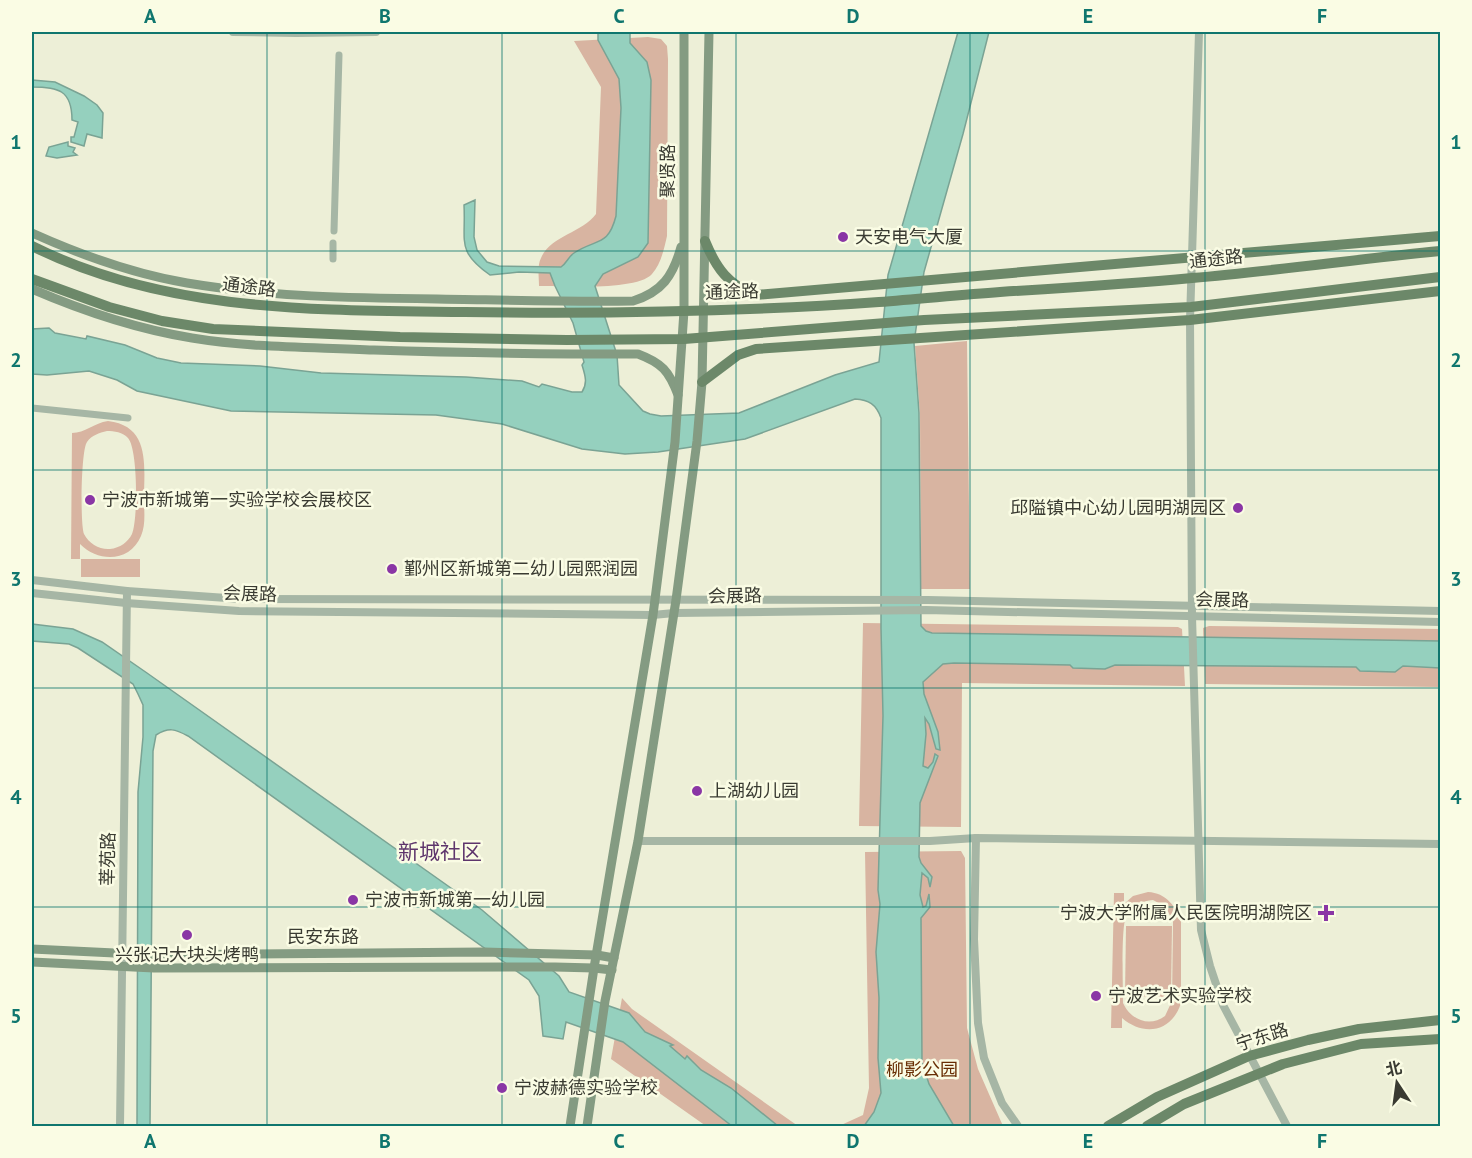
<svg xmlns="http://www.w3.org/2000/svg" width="1472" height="1158" font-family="'PT Sans','Noto Sans SC',sans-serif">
  <rect width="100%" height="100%" fill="#edefd7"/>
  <g fill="#d8b4a1" fill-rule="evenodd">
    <path d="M648,37L661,39L667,46L668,59L667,236C664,249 661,264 652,274C637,291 563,286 539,286C539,278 537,265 541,258C550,236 582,233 596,214L601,87L574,41Z"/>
    <path d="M967,341L970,589H921L920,416L915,346Z"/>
    <path d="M108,421C151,426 144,467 144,499C144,510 146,525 141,536C130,562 99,563 80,544V559H71L72,433C85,433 94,423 108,421ZM107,431C114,431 123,432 128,438C138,449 138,520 132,534C128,542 120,548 110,549C100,550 89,544 84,534C80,524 81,450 87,442C92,435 99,433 107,431Z"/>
    <rect x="81" y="559" width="59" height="18"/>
    <path d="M863,623L1178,627L1182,629L1185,686L962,683L961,827L859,826Z"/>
    <path d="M1209,626L1440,629V687L1205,684L1203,628Z"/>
    <path d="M961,851L965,858L967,1028L978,1069L1003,1126H839L863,1115L869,1088L865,852Z"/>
    <path d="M1148,892C1166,893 1176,906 1181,922V1003C1172,1032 1144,1037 1122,1018V1028H1111L1114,893H1124V904L1133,896ZM1153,900L1166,907L1173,922L1172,1001L1165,1016C1149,1028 1130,1019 1123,1003C1123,986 1121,928 1126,916C1130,905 1142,901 1153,900Z"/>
    <path d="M1126,926H1172L1171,997L1125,996Z"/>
    <path d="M622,998L632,1009L798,1126H706L611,1059Z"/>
  </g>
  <g fill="#95d0be" stroke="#7aa394" stroke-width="1.5">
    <path d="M598,32H630V43L647,62L651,80L648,243L638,257L603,274L595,286L617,355L619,385L643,411L650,414L661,416L739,413L835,375L879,362L888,275L958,32H989L963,134L924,272L914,343L919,413L921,626L926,631L932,633L1440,641V668L1403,666L1395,672L1360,671L1356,667L1115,665L1105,669L1073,668L1070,665L954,663L943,664L923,682L924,694L938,732L940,750L936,749L929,724L925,718L926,734L923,766L928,768L933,762L935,754L938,756L920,803L919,857L921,863L932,877L930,887L928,878L922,873L920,895L923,907L926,906L929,894L930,907L921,918L922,1062L929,1084L954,1126H864L874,1112L881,1093L878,1058L879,998L876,952L880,904L878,890L883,716L881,628V418C876,404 869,400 855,399L745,439L658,452L625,454L582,449L502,424L436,415L231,411L137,391L117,380L89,371L47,375L32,374V329L49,328L55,333L86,339L87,336L125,345L157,358L181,363L260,366L321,373L466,377L522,381L539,387L542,384L572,392H582C588,383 585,375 582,365L584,362L573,323L555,286L550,273L519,272L490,275C456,251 466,242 464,205L475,200L474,237L477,250L487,262L499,266L561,267C567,263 568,257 574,253C597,238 608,247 616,216L621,108L619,79L598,40Z"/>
    <path d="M32,80L55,82L84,96L97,105L103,113L102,138L87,134L84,146L71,142V137H74L78,122L72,120C72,90 58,87 32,87Z"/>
    <path d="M68,142V146L75,148L73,152L77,155L57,158L46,156L49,147Z"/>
    <path d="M32,624L73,629L102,642L147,673L482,910L559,976L569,992L629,1013L645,1032L673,1045L670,1046L685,1059L687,1056L701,1070L731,1088L778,1126H732L623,1042L566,1022L563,1039L543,1036L539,996L529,980L188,736C175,729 169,727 156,735L153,751L150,1126H137L138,792L143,737V705L138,694L133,684L78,648L69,644L32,641Z"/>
  </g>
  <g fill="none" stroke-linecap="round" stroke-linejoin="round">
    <g stroke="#a6b6a5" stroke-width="7">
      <path d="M334,231L339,55"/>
      <path d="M333,259V243"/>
      <path d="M32,408L128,418"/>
    </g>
    <g stroke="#a6b6a5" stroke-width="8">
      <path d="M233,32L296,33L376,32"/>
      <path d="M1199,32L1190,320L1192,616L1201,930L1210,966L1223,1005L1287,1126"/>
      <path d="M32,580L127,591L241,599L928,600L1440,611"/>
      <path d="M32,593L126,603L239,611L653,615L674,613L926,610L1440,622"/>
      <path d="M976,838L974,939L978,1023L984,1058L1002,1103L1018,1126"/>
      <path d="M638,841H930L976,838L1440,844"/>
      <path d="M120,1126L127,591"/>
    </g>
    <g stroke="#849b82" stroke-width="9">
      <path d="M32,233C81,255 134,274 187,283C270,297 353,298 437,299C502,300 568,302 633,301C662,292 673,276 681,247"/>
      <path d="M32,289C83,311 137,329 192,338C252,348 314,347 374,350C462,353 550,354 638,354C662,363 669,371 678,395"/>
      <path d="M32,949L156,955L484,952L597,955L614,958"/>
      <path d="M32,962L154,968L555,967L594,968L612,970"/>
      <path d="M570,1126L594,968L653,615L675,442L684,311V32"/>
      <path d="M587,1126L605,1001L638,841L676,600L697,441L702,382L709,32"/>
    </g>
    <g stroke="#6c8869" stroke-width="10">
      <path d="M705,241C716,268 729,286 756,295L1440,236"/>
      <path d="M32,246C166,313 318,310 465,312C603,314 741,312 879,302C919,299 959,295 1000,292C1064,288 1128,284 1192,278C1275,271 1358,259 1440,251"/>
      <path d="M32,279L109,307L162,321L213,329L400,337L567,340L684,339L924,320L1191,307L1440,277"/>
      <path d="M702,382L738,355L756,349L1190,320L1440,291"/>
      <path d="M1108,1126L1157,1097L1249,1056L1308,1040L1359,1029L1440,1020"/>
      <path d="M1147,1126L1184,1104L1283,1064L1361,1044L1440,1039"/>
    </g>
  </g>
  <path fill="none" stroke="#0f766e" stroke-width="1.5" stroke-opacity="0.55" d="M267,32V1126M502,32V1126M736,32V1126M970,32V1126M1205,32V1126M32,251H1440M32,470H1440M32,688H1440M32,907H1440"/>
  <g fill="#8a36a5" stroke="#fafce4" stroke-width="2">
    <circle cx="843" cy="237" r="6"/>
    <circle cx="90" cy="500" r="6"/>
    <circle cx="1238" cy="508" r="6"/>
    <circle cx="392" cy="569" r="6"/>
    <circle cx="697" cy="791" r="6"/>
    <circle cx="353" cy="900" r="6"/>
    <path d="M1323 904h6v6h6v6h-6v6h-6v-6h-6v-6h6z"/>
    <circle cx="187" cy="935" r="6"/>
    <circle cx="1096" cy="996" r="6"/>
    <circle cx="502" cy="1088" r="6"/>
  </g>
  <g text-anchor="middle" stroke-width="5" stroke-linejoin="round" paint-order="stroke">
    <g font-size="18" fill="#3a3b32" stroke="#fafce4">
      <text transform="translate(668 171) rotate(-90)" y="6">聚贤路</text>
      <text transform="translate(1216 259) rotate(-6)" y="6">通途路</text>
      <text transform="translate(249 287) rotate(7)" y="6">通途路</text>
      <text transform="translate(732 292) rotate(-2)" y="6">通途路</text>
      <text transform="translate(250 594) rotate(2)" y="6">会展路</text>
      <text transform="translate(735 596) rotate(-1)" y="6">会展路</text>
      <text transform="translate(1222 600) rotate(1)" y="6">会展路</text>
      <text transform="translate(108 859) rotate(-89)" y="6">莘苑路</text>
      <text x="323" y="943">民安东路</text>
      <text transform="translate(1262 1037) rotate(-18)" y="6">宁东路</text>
    </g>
    <g font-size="18" fill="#3a3b32" stroke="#fafce4" text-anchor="start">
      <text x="855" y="243">天安电气大厦</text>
      <text x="102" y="506">宁波市新城第一实验学校会展校区</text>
      <text x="1226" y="514" text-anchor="end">邱隘镇中心幼儿园明湖园区</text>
      <text x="404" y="575">鄞州区新城第二幼儿园熙润园</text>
      <text x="709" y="797">上湖幼儿园</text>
      <text x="365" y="906">宁波市新城第一幼儿园</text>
      <text x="1312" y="919" text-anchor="end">宁波大学附属人民医院明湖院区</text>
      <text x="187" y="961" text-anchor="middle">兴张记大块头烤鸭</text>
      <text x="1108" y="1002">宁波艺术实验学校</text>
      <text x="514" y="1094">宁波赫德实验学校</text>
    </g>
    <g font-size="18" fill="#682e04" stroke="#fafce4">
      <text x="922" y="1076">柳影公园</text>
    </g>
    <g font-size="21" fill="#5e356c" stroke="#fafce4">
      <text x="440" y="859">新城社区</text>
    </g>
  </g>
  <rect width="1472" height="1158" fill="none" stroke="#fafce4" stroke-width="66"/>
  <g transform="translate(1397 1083) rotate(347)" stroke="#fafce4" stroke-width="4.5" paint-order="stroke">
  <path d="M0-4.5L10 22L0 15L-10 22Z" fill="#3a3b32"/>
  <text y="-9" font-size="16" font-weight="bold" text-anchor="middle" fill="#3a3b32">北</text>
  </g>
  <rect x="33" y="33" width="1406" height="1092" fill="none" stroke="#0f766e" stroke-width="2"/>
  <g font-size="20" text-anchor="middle" font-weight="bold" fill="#0f766e">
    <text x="150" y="23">A</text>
    <text x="385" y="23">B</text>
    <text x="619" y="23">C</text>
    <text x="853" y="23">D</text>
    <text x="1088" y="23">E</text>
    <text x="1322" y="23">F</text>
    <text x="16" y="149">1</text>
    <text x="1456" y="149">1</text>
    <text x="16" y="367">2</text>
    <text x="1456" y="367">2</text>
    <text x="16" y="586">3</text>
    <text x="1456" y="586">3</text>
    <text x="16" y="804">4</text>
    <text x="1456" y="804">4</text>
    <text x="16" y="1023">5</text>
    <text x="1456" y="1023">5</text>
    <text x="150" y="1148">A</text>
    <text x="385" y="1148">B</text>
    <text x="619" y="1148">C</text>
    <text x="853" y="1148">D</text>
    <text x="1088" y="1148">E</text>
    <text x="1322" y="1148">F</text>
  </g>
</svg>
